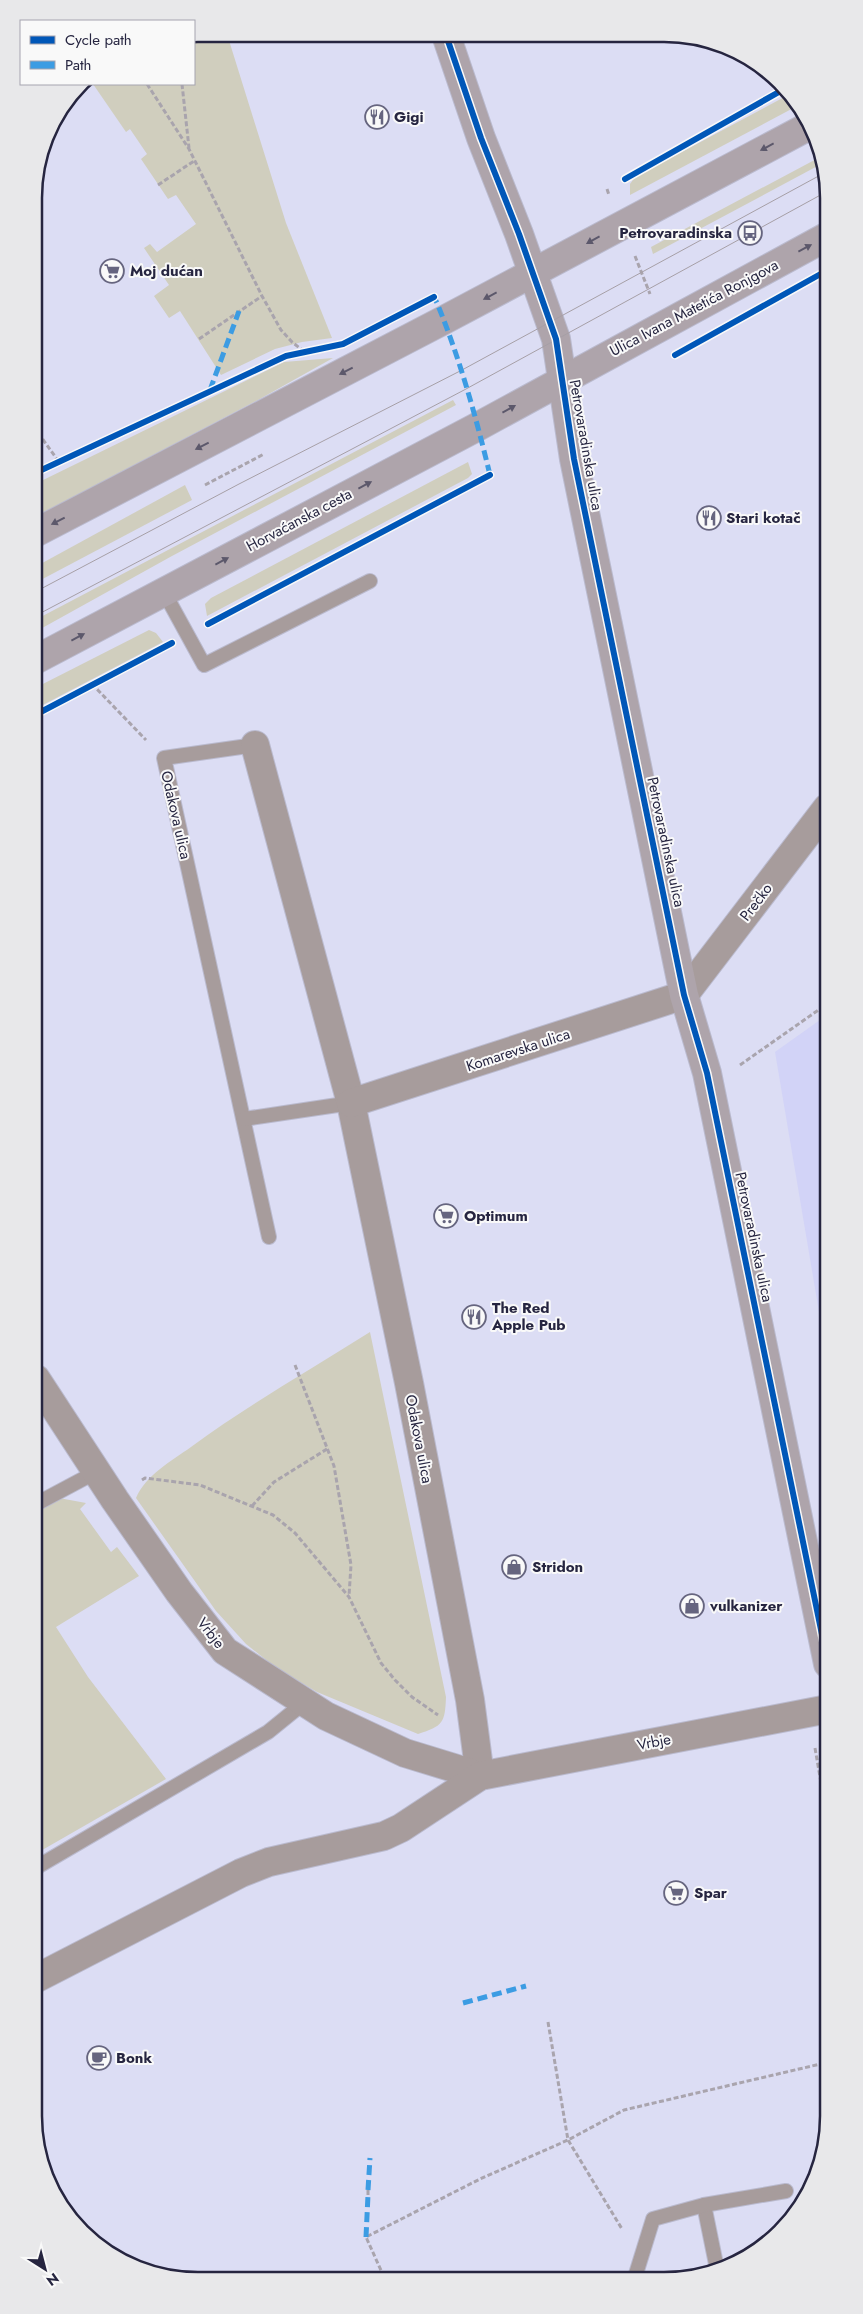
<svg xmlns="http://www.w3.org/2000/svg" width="863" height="2314" font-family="Jost,sans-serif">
  <rect width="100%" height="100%" fill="#dcddf4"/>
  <path fill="#d2d3f7" d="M827,1015L828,1365L775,1052Z"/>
  <g fill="#d0cebe">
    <path d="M227,34L286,223L332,338L302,342L275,349L221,375L180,311L169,318L154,296L169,285L144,248L150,244L157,252L196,224L176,195L168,199L141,159L147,154L130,129L126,132L93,84H194V35Z"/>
    <path d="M790,94L799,105L630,195V184L635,177Z"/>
    <path d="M822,156L825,162L653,254L651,247Z"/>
    <path d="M333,358L258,400L35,517V484L284,362Z"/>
    <path d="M453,400L456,405L172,556L35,632V620Z"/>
    <path d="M468,462L472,474L468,478L207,616L205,604L211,598Z"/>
    <path d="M185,485L192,500L35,583V567Z"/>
    <path d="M149,630L156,633L163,642L35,709V688Z"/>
    <path d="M370,1332L446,1697C445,1723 443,1726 418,1734L317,1692L275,1667L246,1644L216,1611L136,1498C146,1475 171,1461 191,1447C248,1405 310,1370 370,1332Z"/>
    <path d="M59,1498L86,1503L80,1509L111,1552L117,1547L139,1576L56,1627L88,1677L166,1779L37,1853L36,1510Z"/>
  </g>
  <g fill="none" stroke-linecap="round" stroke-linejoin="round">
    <g stroke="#babace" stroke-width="16">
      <g id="lane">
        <path d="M164,592L204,665L370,581"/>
        <path d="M255,745L164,758L269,1237"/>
        <path d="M244,1119L351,1103"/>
        <path d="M36,1504L96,1472"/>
        <path d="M37,1867L268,1732L305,1702"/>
        <path d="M704,2205L717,2269"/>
        <path d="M635,2277L653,2219L704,2205L786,2191"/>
      </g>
    </g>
    <g stroke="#babace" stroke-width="30">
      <g id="street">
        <path d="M255,745L351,1103L409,1383L470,1700L480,1776"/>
        <path d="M351,1103L684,995L827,808"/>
        <path d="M36,1379L115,1500L179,1592L225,1651L326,1716L405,1753L480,1776"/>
        <path d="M37,1978L241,1873L269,1862L384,1836L401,1828L480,1776L828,1709"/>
      </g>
    </g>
    <g stroke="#babace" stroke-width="30">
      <g id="secondary">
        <path d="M446,35L481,138L519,234L556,339L574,459L684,995L707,1073L828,1664"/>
        <path d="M35,533L444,320L811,125"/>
        <path d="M35,660L477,427L826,237"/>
      </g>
    </g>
    <g stroke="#a9a4ad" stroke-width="3" stroke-dasharray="5 2.5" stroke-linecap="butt">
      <path d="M147,84L189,149L262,296L281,330L292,342L306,353"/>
      <path d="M182,84L189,148"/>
      <path d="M158,185L194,161"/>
      <path d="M607,189L609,195"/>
      <path d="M635,256L650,294"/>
      <path d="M199,339L262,296"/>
      <path d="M34,427L59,462"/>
      <path d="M205,485L264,454"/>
      <path d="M92,684L146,740"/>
      <path d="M740,1065L827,1004"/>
      <path d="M295,1365L334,1466L351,1565L349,1596"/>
      <path d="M142,1480L145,1478L200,1485L273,1515L295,1533L349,1597L381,1663L395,1680L412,1697L438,1715"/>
      <path d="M252,1506L274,1482L327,1449"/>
      <path d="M815,1748L828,1823"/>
      <path d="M548,2022L568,2140L622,2229"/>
      <path d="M368,2195V2190"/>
      <path d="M384,2277L366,2237L480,2179L568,2140L624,2110L829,2062"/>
    </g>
    <use href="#lane" stroke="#a79c9c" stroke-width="14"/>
    <use href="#street" stroke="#a79c9c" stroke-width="28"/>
    <use href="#secondary" stroke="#aea4ab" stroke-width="28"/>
    <g stroke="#a69fa6" stroke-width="1">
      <path d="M35,592L239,484L462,370L826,172"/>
      <path d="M35,616L466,389L826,192"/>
    </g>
    <g stroke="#3c9ce3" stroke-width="5" stroke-dasharray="10 5" stroke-linecap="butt">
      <path d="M431,299L434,297L437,303C460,359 476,417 490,475L488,476"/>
      <path d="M210,390L239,311"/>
      <path d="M463,2003L526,1986"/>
      <path d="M368,2190L370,2158"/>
      <path d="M366,2237L368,2195"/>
    </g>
    <g stroke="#f9f9f9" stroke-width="9">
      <g id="cycleway">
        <path d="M446,35L481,138L519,234L556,339L574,459L684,995L707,1073L828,1664"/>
        <path d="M625,179L786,88"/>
        <path d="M675,355L826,271"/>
        <path d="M35,473L286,356L343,344L434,297"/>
        <path d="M208,624L490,475"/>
        <path d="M35,715L172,643"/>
      </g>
    </g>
    <use href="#cycleway" stroke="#0057b8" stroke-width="6"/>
  </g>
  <defs><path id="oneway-solid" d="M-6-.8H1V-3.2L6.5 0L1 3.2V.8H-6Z" transform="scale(1.25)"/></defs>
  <g fill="#5c586b">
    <use href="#oneway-solid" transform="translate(767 147) rotate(152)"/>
    <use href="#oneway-solid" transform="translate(593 240) rotate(151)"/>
    <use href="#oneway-solid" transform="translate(805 248) rotate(-28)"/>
    <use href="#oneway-solid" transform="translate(490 296) rotate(152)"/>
    <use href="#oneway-solid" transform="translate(346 371) rotate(153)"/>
    <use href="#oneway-solid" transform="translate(509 409) rotate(-29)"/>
    <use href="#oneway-solid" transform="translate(202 446) rotate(153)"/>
    <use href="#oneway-solid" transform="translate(365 485) rotate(-28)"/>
    <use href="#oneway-solid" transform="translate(58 521) rotate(153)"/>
    <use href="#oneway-solid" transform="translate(222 561) rotate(-28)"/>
    <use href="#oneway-solid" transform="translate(78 637) rotate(-28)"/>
  </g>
  <defs>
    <g id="restaurant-ring" transform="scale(1.25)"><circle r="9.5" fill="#f9f9f9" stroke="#66657f" stroke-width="1.5"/><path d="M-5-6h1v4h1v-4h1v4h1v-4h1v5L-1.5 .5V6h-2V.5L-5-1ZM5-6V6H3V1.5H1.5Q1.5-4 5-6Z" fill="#66657f"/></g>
    <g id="bus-ring" transform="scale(1.25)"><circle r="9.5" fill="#f9f9f9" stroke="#66657f" stroke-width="1.5"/><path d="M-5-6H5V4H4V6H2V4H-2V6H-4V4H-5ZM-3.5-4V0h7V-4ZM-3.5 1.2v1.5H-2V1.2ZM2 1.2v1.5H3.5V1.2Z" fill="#66657f"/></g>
    <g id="supermarket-ring" transform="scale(1.25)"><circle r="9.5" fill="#f9f9f9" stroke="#66657f" stroke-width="1.5"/><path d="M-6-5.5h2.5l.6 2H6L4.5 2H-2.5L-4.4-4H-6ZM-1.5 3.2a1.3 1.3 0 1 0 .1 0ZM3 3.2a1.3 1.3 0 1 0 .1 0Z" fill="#66657f"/></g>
    <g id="shop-ring" transform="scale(1.25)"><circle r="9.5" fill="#f9f9f9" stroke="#66657f" stroke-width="1.5"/><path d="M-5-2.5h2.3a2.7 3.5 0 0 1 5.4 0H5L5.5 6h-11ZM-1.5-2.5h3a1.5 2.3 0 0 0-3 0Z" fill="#66657f"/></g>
    <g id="cafe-ring" transform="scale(1.25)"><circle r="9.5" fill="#f9f9f9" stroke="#66657f" stroke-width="1.5"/><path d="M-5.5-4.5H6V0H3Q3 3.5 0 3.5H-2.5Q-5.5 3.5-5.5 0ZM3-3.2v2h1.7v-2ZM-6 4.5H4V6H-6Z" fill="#66657f"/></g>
  </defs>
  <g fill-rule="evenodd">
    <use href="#restaurant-ring" x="377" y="117"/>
    <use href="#bus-ring" x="750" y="233"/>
    <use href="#supermarket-ring" x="112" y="271"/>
    <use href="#restaurant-ring" x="709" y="518"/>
    <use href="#supermarket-ring" x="446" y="1216"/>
    <use href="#restaurant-ring" x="474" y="1317"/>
    <use href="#shop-ring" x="514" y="1567"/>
    <use href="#shop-ring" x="692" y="1606"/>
    <use href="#supermarket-ring" x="676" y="1893"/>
    <use href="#cafe-ring" x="99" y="2058"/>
  </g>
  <g text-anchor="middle" stroke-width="4" stroke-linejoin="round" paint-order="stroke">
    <g font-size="15" font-weight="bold" fill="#262540" stroke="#f9f9f9" text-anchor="start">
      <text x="394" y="122">Gigi</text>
      <text x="732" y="238" text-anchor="end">Petrovaradinska</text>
      <text x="130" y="276">Moj dućan</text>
      <text x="726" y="523">Stari kotač</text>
      <text x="464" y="1221">Optimum</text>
      <text x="492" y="1313">The Red<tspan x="492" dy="17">Apple Pub</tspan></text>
      <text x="532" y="1572">Stridon</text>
      <text x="710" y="1611">vulkanizer</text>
      <text x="694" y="1898">Spar</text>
      <text x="116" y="2063">Bonk</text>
    </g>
    <g font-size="15" fill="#262540" stroke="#f9f9f9">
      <text transform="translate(694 308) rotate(-28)" y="5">Ulica Ivana Matetića Ronjgova</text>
      <text transform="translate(586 445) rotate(80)" y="5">Petrovaradinska ulica</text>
      <text transform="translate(299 520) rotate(-28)" y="5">Horvaćanska cesta</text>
      <text transform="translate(176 815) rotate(77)" y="5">Odakova ulica</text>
      <text transform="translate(666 842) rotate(78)" y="5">Petrovaradinska ulica</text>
      <text transform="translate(756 902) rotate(-53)" y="5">Prečko</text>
      <text transform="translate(518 1050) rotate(-18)" y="5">Komarevska ulica</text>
      <text transform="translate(754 1237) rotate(78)" y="5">Petrovaradinska ulica</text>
      <text transform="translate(419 1439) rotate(79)" y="5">Odakova ulica</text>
      <text transform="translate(211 1633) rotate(52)" y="5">Vrbje</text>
      <text transform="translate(654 1742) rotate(-11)" y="5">Vrbje</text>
    </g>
  </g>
  <path d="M0 0H863V2314H0ZM198 42H664A156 156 0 0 1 820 198V2116A156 156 0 0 1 664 2272H198A156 156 0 0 1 42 2116V198A156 156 0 0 1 198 42Z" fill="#e8e8ea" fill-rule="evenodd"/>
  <path fill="none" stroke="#262540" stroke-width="2.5" d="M198 42H664A156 156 0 0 1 820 198V2116A156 156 0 0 1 664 2272H198A156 156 0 0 1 42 2116V198A156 156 0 0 1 198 42Z"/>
  <rect x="20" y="20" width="175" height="65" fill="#f9f9f9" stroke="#a5a4af"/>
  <rect x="30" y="36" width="25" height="8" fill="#0057b8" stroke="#a5a4af"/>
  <text x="65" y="45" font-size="15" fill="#262540">Cycle path</text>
  <rect x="30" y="61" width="25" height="8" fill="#3c9ce3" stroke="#a5a4af"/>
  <text x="65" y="70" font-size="15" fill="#262540">Path</text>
  <g transform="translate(45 2269) rotate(144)" stroke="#f9f9f9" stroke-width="4" paint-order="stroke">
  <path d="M0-4L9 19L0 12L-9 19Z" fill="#262540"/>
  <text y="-8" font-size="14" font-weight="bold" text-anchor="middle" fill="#262540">N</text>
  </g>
</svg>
